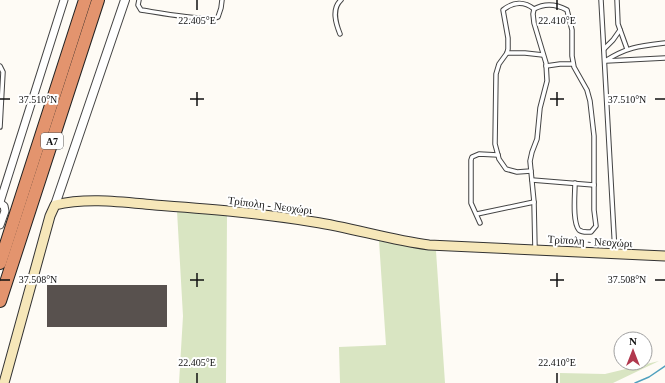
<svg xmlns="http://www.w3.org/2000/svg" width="665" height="383" font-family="Georgia,serif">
  <rect width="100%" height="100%" fill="#fefbf5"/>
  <g fill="#d9e5c2">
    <path d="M177,211L227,215L226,383H179L183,316Z"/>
    <path d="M379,241L436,251L445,383H340L339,347L386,345Z"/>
    <path d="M659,361L613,383H560V373L605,374Z"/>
  </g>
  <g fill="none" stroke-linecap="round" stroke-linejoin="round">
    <path stroke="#4fa0be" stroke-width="1.5" d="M635,383L649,377L665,366"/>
  </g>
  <rect fill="#58514e" x="47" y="285" width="120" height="42"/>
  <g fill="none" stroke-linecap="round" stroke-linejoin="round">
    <g stroke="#444" stroke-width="5.5">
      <g id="service">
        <path d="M139,0L138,5L141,10C155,12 208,22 218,17L221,8L222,0"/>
        <path d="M601,0L615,253"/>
        <path d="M617,0L618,24L627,49"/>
        <path d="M534,9C545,3 556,4 567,10L572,30V56L574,67L587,90L590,101L594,136V210L596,226L591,232C587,232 583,233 579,230C572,222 575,194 575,183"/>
        <path d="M534,9L533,14L534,23L546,63L547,81L540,108L537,139L532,152L530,161L534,202L535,249"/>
        <path d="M340,34C336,24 331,9 341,0"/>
        <path d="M604,49L613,40L620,30"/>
        <path d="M507,53H525L543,55"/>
        <path d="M605,61C627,47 639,46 665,43"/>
        <path d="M606,61L665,58"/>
        <path d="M0,66L3,72L0,127"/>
        <path d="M546,66L560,64H573"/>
        <path d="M531,171L517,172L506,169L499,159L495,144L496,74L499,64L507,53L508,49V38L503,10C513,2 524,1 534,9"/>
        <path d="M532,180L594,185"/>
        <path d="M477,214L534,202"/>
        <path d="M480,223L471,203V160L472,157L479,154L498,155"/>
      </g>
    </g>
    <g stroke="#444" stroke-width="9">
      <g id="minor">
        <path d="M0,202L64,0"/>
        <path d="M0,203L4,206L5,211L0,225"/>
      </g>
    </g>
    <g stroke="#444" stroke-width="10">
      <path id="tertiary" d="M55,205L125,0"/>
    </g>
    <g stroke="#333" stroke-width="11">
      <path id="secondary" d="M4,383L50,216L55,205C87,197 122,202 155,205C207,209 262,213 314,222C353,228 390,240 429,245L665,256"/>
    </g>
    <g stroke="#222" stroke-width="14">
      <g id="motorway">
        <path d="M0,263L85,0"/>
        <path d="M0,301L98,0"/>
      </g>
    </g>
    <use href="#service" stroke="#fff" stroke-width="3.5"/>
    <use href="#minor" stroke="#fff" stroke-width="7"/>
    <use href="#tertiary" stroke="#fff" stroke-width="8"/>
    <use href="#secondary" stroke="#f6e7b9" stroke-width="9"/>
    <use href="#motorway" stroke="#e3946e" stroke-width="12"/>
  </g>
  <path fill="none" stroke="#111" stroke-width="1.5" d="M197,0V10M557,0V10M197,92V106M557,92V106M0,99H10M190,99H204M550,99H564M655,99H665M197,273V287M557,273V287M0,280H10M190,280H204M550,280H564M655,280H665M197,373V383M557,373V383"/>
  <g text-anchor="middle" stroke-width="4" stroke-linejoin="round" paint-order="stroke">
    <rect fill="#fff" stroke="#585858" stroke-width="1" x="41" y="133" width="22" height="16" rx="3"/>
    <g font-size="10" font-weight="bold" fill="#111">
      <text x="52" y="145">Α7</text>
    </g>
    <g font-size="11" fill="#111" stroke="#fff">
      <text transform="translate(270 205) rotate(7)" y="4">Τρίπολη - Νεοχώρι</text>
      <text transform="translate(590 241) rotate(3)" y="4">Τρίπολη - Νεοχώρι</text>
    </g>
  </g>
  <g font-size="10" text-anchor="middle" fill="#111" stroke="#fff" stroke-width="4" stroke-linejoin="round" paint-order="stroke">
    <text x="197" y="24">22.405°E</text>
    <text x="557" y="24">22.410°E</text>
    <text x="38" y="103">37.510°N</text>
    <text x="627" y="103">37.510°N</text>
    <text x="38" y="283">37.508°N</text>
    <text x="627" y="283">37.508°N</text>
    <text x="197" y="366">22.405°E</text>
    <text x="557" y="366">22.410°E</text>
  </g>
  <g transform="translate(633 351)"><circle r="19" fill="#ffffff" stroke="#a0a0a0"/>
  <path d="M0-3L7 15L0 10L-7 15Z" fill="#b1384e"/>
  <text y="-6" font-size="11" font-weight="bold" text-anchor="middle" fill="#111111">N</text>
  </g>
</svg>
